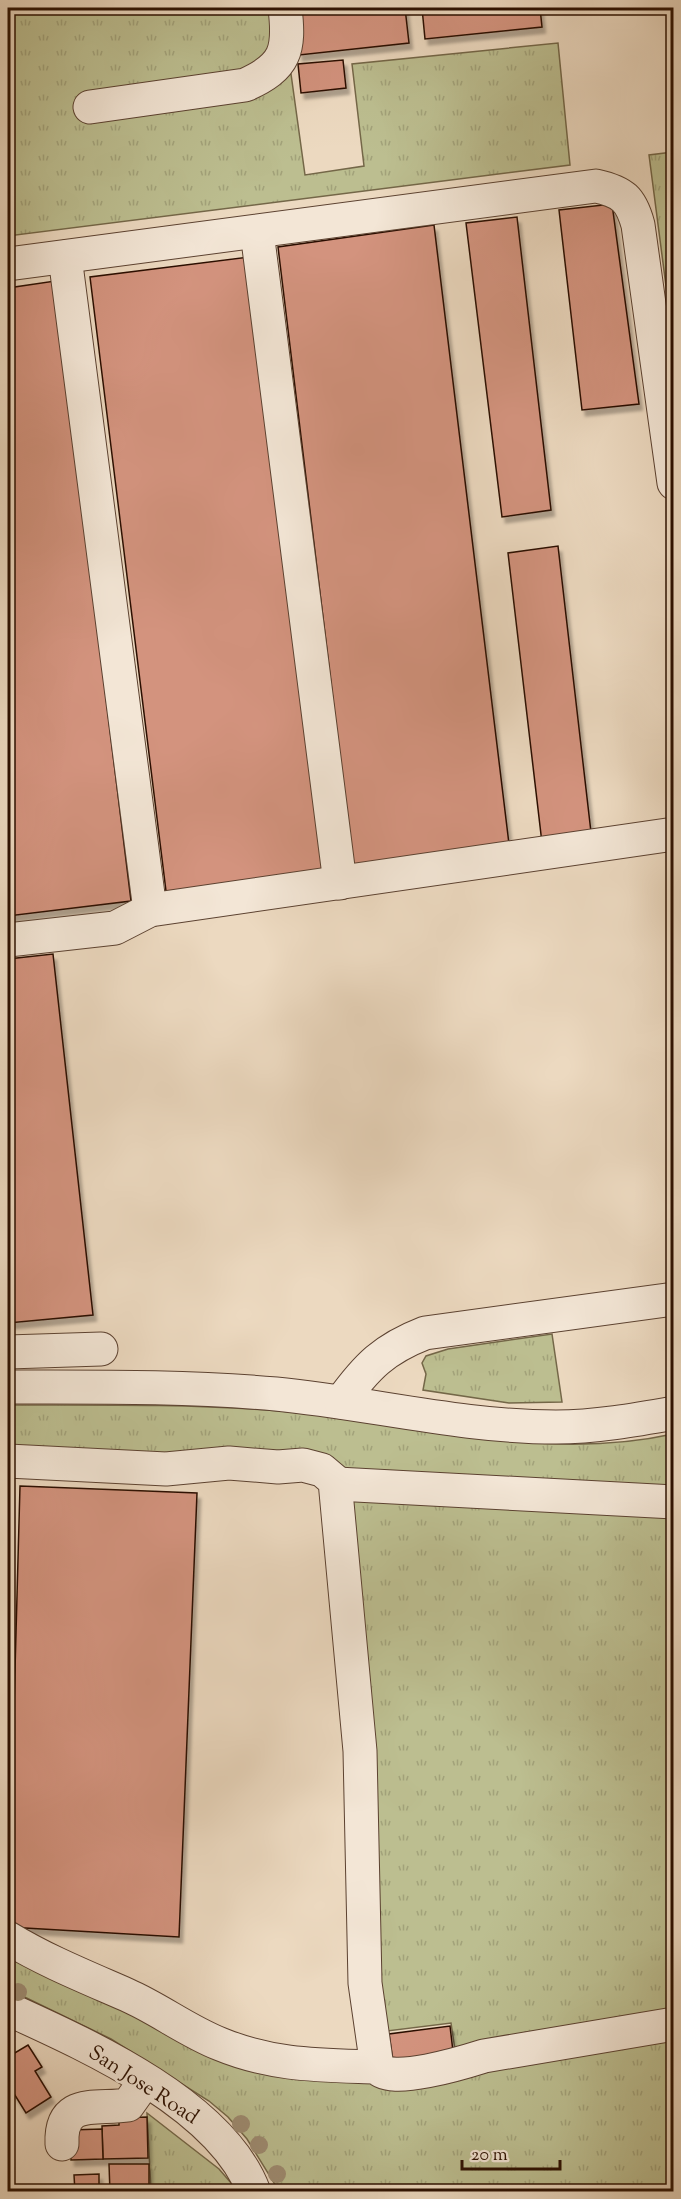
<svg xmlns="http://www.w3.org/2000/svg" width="681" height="2199" font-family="'Sorts Mill Goudy',serif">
  <defs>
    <pattern id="grass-tufts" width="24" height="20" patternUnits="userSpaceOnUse" patternTransform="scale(1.5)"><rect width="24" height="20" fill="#bcbe90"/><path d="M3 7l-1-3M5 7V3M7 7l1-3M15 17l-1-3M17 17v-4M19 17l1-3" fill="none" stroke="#a2a27a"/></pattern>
    <filter id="shadow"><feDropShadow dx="3.5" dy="6" stdDeviation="1.5" flood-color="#0004"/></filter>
  </defs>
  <rect width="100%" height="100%" fill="#ecd9c0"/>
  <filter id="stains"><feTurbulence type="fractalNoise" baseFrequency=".00333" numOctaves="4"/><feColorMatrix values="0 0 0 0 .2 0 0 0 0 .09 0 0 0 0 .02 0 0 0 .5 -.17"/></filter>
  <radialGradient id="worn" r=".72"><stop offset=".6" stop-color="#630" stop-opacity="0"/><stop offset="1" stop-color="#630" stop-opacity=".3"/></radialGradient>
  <g fill="url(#grass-tufts)" stroke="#746748" stroke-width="1.5">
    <path d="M8,8H276L286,74H291L305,175L364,166L352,64L558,43L570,165L8,236Z"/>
    <path d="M673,152H674L673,340L649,155Z"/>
    <path d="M552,1334L562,1402L509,1403L423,1390L426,1374L422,1363L426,1356L448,1349Z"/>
    <path d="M8,1405C98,1405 190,1404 280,1411C411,1422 543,1463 673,1434V2191H279L247,2139L228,2117L209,2101L111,2039L8,1989V1949L208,2047L458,2070L451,2023L371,2033L334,1482L8,1451Z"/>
    <path d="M147,2113L219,2169L238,2191H151Z"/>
  </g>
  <g fill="#d3937e" stroke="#2c1001" stroke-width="1.5" filter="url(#shadow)">
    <path d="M405,8L409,43L299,55L293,9Z"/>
    <path d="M422,8H540L542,27L425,39Z"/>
    <path d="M343,60L346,88L301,93L298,64Z"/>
    <path d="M612,204L639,404L582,410L559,210Z"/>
    <path d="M517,217L551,510L502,517L466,223Z"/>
    <path d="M434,225L509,844L353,865L278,247Z"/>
    <path d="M249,257L326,875L167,899L90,277Z"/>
    <path d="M55,281L131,901L8,916V288Z"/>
    <path d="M558,546L592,841L542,843L508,553Z"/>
    <path d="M53,954L93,1315L8,1323V959Z"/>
    <path d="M20,1486L197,1493L179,1937L8,1927Z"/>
    <path d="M450,2026L454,2060L394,2069L389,2034Z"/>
    <path d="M28,2045L42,2067L35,2071L51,2097L26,2113L8,2084V2057Z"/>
    <path d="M147,2117L148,2158L103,2159L102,2126L119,2125V2118Z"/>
    <path d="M102,2129L103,2159L71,2160L70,2130Z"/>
    <path d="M109,2164H149V2192H110Z"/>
    <path d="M99,2174V2192H75L74,2175Z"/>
  </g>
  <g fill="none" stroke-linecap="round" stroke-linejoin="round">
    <g stroke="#5c4231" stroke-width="35">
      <g id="minor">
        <path d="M90,107L245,85C286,67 290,50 285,8"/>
        <path d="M257,232L340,883"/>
        <path d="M65,257L150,910"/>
        <path d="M8,264L596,186C623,192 631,199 638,225L674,483"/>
        <path d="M8,940L115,928L150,910L674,834"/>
        <path d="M8,1352L101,1349"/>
        <path d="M8,1387C97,1387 187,1386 276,1394C369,1403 462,1427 556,1427C595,1427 635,1420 674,1413"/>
        <path d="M341,1402C367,1366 384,1349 425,1333L674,1299"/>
        <path d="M8,1461L166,1469L229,1463L278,1467L303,1465L322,1470L335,1481L360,1751L365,1983L377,2067"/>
        <path d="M337,1484L674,1502"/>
        <path d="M8,1938C46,1961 86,1977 127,1995C159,2009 187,2031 220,2044C273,2066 321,2065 377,2067C388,2086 465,2062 484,2056L674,2024"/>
        <path d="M8,2009C87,2045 222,2105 254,2192"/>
        <path d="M62,2144C60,2097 96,2110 128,2105L145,2081"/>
      </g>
    </g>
    <use href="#minor" stroke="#f3e6d6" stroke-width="33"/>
  </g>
  <g fill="#9e8c72">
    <circle cx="18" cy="1992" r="9"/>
    <circle cx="241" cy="2124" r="9"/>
    <circle cx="259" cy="2145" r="9"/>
    <circle cx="277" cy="2174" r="9"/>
  </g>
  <g text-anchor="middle" stroke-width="5" stroke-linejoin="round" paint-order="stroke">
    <g font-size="21" fill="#2c1001" stroke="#f3e6d6">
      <text transform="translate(144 2084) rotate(33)" y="7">San Jose Road</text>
    </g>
  </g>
  <rect width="681" height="2199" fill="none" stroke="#ecd9c0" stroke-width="30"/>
  <rect x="9" y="9" width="663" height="2181" fill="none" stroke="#2c1001" stroke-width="3"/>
  <rect x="15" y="15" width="651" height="2169" fill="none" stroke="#2c1001" stroke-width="1.5"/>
  <path d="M462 2160v9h98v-9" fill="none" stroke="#2c1001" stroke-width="3"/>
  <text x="471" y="2160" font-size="18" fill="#2c1001" stroke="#f3e6d6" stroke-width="4.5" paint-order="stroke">20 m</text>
  <rect width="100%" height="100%" filter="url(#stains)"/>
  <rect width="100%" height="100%" fill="url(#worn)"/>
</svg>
